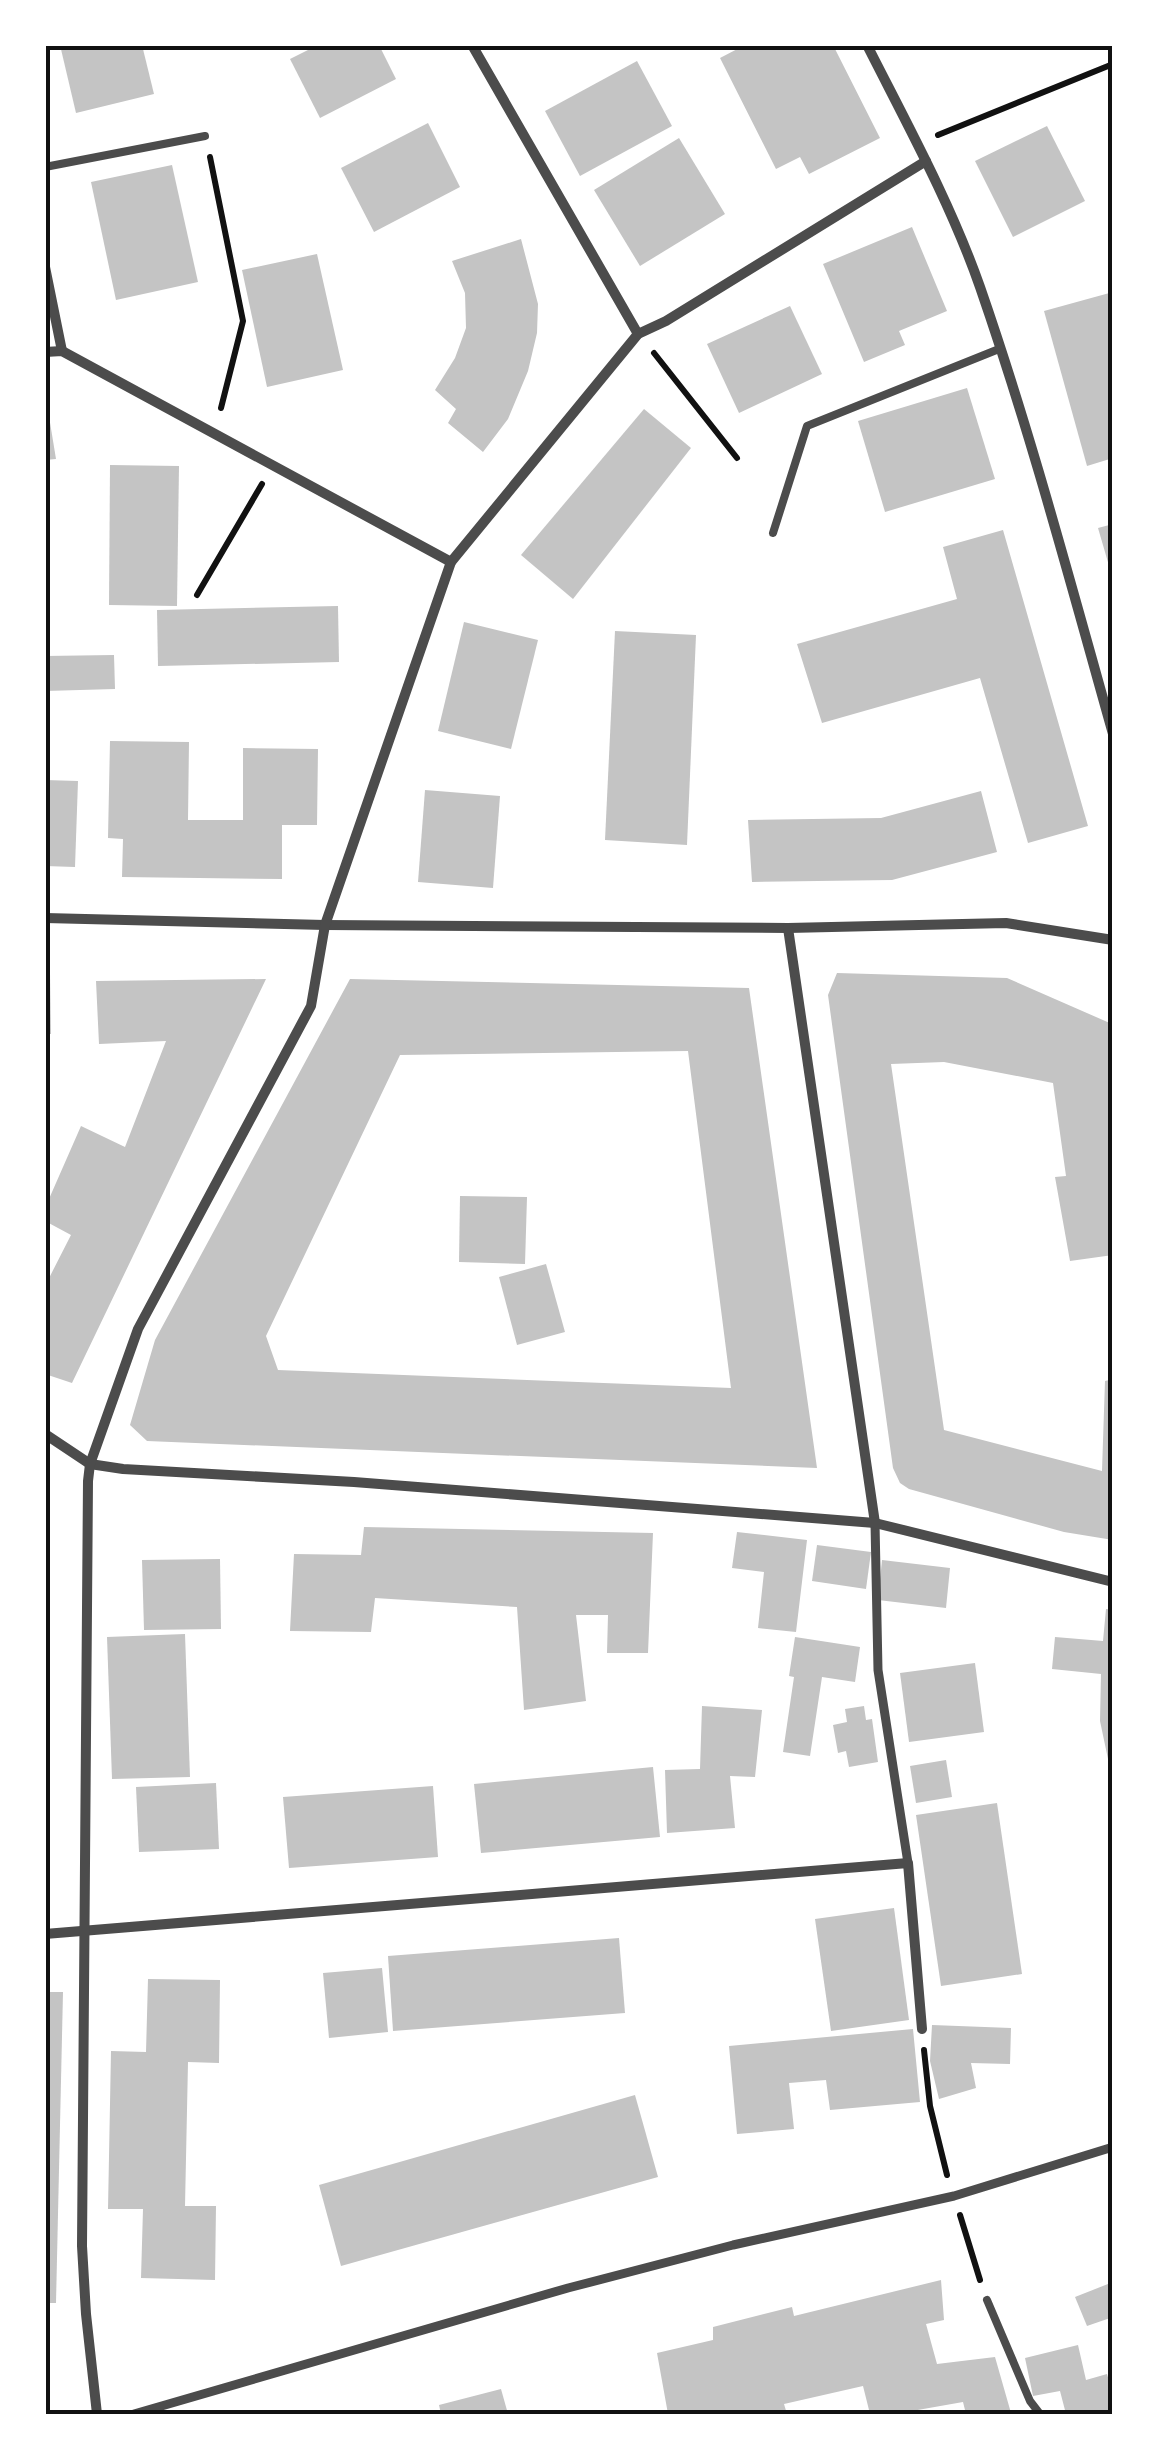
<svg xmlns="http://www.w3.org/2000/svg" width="1158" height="2459" font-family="Raleway,sans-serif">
  <rect width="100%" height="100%" fill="#fff"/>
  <g fill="#c4c4c4" fill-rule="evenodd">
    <path d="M60,45H142L154,94L76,113Z"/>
    <path d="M318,45H379L396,79L320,118L290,59Z"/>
    <path d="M745,45H833L880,138L809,174L800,157L776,169L720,58Z"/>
    <path d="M637,61L672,126L580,176L545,111Z"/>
    <path d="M428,123L460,187L374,232L341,168Z"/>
    <path d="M1047,126L1085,201L1013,237L975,161Z"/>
    <path d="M679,138L725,214L640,266L594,190Z"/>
    <path d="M172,165L198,282L116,300L91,182Z"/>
    <path d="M912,227L947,311L899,331L905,345L864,362L823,264Z"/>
    <path d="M521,239L538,304L537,333L528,371L508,419L483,452L448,423L456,409L435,390L455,358L466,328L465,293L452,261Z"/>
    <path d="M317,254L343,370L267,387L242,270Z"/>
    <path d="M1113,292V458L1087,466L1044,311Z"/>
    <path d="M790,306L822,374L739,413L707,344Z"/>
    <path d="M967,388L995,479L885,512L858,421Z"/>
    <path d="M45,392L56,459L45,460Z"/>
    <path d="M644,409L691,448L573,599L521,555Z"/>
    <path d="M110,465L179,466L177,606L109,605Z"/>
    <path d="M1113,524V576H1112L1098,528Z"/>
    <path d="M1003,530L1088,826L1028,843L980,678L822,723L797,644L957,599L943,547Z"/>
    <path d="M338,606L339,662L158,666L157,610Z"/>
    <path d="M464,622L538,640L511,749L438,731Z"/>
    <path d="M615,631L696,635L687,845L605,840Z"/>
    <path d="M114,655L115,689L45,691V656Z"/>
    <path d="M110,741L189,742L188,820H243V748L318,749L317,825H282V879L122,877L123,839L108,838Z"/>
    <path d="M45,780L78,781L75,867L45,866Z"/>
    <path d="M425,790L500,796L493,888L418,882Z"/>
    <path d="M981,791L997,852L892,880L752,882L748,820L881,818Z"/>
    <path d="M837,973L1007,978L1112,1024L1113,1255L1070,1261L1055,1177L1066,1176L1053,1083L944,1062L891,1064L944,1430L1102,1471L1105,1381L1113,1379V1540L1064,1532L909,1489L900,1483L893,1468L828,995Z"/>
    <path d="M45,974H50L51,1034H45Z"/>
    <path d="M266,979L72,1383L45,1374V1286L71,1235L45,1221V1208L81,1126L125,1147L166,1041L99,1044L96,981Z"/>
    <path d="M350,979L749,988L817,1468L147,1441L130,1425L155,1340ZM688,1051L731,1388L278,1370L266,1336L400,1055Z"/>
    <path d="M460,1196L527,1197L525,1264L459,1262Z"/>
    <path d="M546,1264L565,1332L517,1345L499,1277Z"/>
    <path d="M364,1527L653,1533L648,1653H607L608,1615H576L586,1701L524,1710L517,1607L375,1598L371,1632L290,1631L294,1554L361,1555Z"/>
    <path d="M737,1532L807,1540L796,1632L758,1628L764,1572L732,1568Z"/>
    <path d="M817,1545L871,1552L866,1589L812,1581Z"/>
    <path d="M220,1559L221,1629L144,1630L142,1560Z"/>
    <path d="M882,1560L950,1568L946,1608L878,1600Z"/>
    <path d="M1106,1609L1113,1610V1758L1108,1759L1100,1721L1101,1674L1052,1669L1055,1637L1103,1641Z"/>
    <path d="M185,1634L190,1777L112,1779L107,1637Z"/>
    <path d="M795,1637L860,1647L855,1682L822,1677L810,1756L783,1752L794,1677L789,1676Z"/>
    <path d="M975,1663L984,1732L909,1742L900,1673Z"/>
    <path d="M702,1706L762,1710L755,1777L730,1776L735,1828L667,1833L665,1770L700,1769Z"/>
    <path d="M864,1706L866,1720L872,1719L878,1762L849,1767L846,1751L838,1753L833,1725L847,1722L845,1709Z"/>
    <path d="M946,1760L952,1797L916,1803L910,1766Z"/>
    <path d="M653,1767L660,1837L481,1853L474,1784Z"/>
    <path d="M216,1783L219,1849L139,1852L136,1787Z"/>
    <path d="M433,1786L438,1857L289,1868L283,1797Z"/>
    <path d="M997,1803L1022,1974L941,1986L916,1815Z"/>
    <path d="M894,1908L909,2020L831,2031L815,1919Z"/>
    <path d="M619,1938L625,2013L393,2031L388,1956Z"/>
    <path d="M382,1968L388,2032L329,2038L323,1973Z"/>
    <path d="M148,1979L220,1980L219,2063L188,2062L185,2206H216L215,2280L141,2278L143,2209H108L111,2051L146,2052Z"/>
    <path d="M45,1992H63L56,2303H45Z"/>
    <path d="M932,2025L1011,2028L1010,2064L971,2063L976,2088L939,2099L930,2061Z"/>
    <path d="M913,2029L920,2102L830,2110L826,2080L789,2083L794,2129L737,2134L729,2046Z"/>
    <path d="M635,2095L658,2177L341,2266L319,2185Z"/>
    <path d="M941,2280L944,2320L926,2324L937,2364L995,2357L1011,2413L966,2414L963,2402L895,2414H870L863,2386L784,2404L787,2414H668L657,2353L713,2340V2327L792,2307L794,2316Z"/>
    <path d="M1113,2282V2317L1087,2326L1075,2297Z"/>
    <path d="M1078,2345L1086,2380L1107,2374L1113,2394V2414H1066L1060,2391L1033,2396L1025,2358Z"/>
    <path d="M501,2389L508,2414H441L439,2405Z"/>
  </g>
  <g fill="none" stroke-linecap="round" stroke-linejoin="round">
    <g stroke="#111" stroke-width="6">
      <path d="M938,135L1113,64"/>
      <path d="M210,157L243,321L221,408"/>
      <path d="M654,353L737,458"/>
      <path d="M197,595L262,484"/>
      <path d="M924,2050L930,2106L947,2175"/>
      <path d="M960,2215L980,2280"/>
    </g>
    <g stroke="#4c4c4c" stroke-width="8">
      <path d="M45,167L205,136"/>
      <path d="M773,533L807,426L999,349"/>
      <path d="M987,2300L1030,2401L1040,2414"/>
    </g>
    <g stroke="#4c4c4c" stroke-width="9">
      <path d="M875,1523L878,1670L908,1863"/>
      <path d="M134,2414L568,2288L733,2245L954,2196L1113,2147"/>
    </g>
    <g stroke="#4c4c4c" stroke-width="10">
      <path d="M472,45L638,334"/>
      <path d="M867,45C907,124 951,204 980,287C1031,434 1071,585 1113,734"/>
      <path d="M45,267L62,351"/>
      <path d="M45,352L62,351L451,562"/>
      <path d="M45,918L325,925L788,928L1006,923L1113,940"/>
      <path d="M788,928L875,1523"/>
      <path d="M45,1434L90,1464L123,1469L354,1482L875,1523L1113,1582"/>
      <path d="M45,1934L908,1863L922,2029"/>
      <path d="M97,2414L86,2314L82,2246L88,1481L90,1464L138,1329L311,1006L325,925L451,562L638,334L666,321L926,161"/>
    </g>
  </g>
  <rect width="1158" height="2459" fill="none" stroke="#ffffff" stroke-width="95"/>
  <rect x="48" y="48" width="1062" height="2364" fill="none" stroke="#111" stroke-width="4"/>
</svg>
